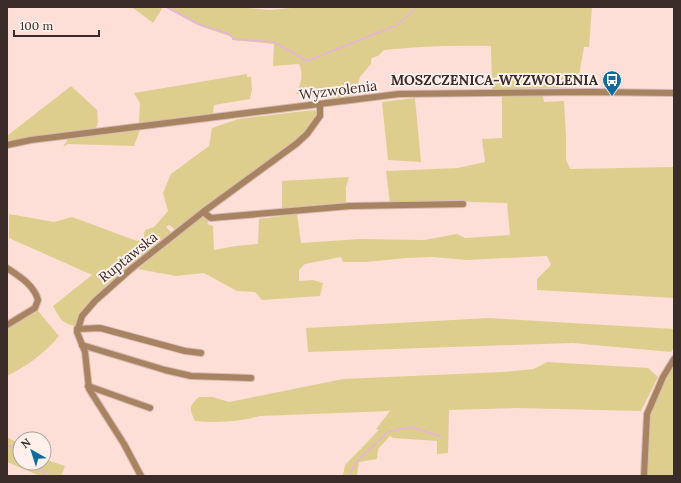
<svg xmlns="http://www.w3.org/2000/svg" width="681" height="483" font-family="Lora,serif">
  <rect width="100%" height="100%" fill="#fddfd7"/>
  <g fill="#dece8e">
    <path d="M132,7H163L153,23Z"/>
    <path d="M165,7H236L270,10L302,7H592L589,47H584L577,87L492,90L491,46C455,45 419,46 384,50L378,56L374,57L371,59V64L360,77L357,87L350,100L296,94C301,83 304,75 299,64L273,66L274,44L232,40V37L197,25Z"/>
    <path d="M247,74V77H251L252,90L250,99L214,105L213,114L139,123L140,103L134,93Z"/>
    <path d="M71,86L97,110L98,122L96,129L33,137L7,141V136Z"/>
    <path d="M502,96H543L544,102L564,101L566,137V159L570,169L674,167V298L537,290V279L551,265L547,256L467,260L432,257L407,258L366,262H343L341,257L305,264L299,270V281L313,280L323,283L320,296L262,300L255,292L237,291L204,273L176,276L138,269L203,215L210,219L207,224L213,226L214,250L235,246L258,244L259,219L297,214L301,243L360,239L424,240L457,234L465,238L510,235L507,203L472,202L455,200L390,203L386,171L458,168L485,162L482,139L502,138Z"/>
    <path d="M415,98L421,162L388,160L382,102Z"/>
    <path d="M314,110L317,112L316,117L296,142L177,231L169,225L166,227L172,233C146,254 85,296 75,326C62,324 59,317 53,306L92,275L9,238V214L54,222L72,217L137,241L144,236L145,230L154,227L168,211L163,193L171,174L209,146L212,128L238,119Z"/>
    <path d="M140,130L134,146L68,144L63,147L68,139Z"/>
    <path d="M349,177L346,187V204L282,209V181Z"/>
    <path d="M38,311L59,336C45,353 27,366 7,376V328Z"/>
    <path d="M489,318L674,329V348L671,352L572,343L308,352L306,328Z"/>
    <path d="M547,362L648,368L658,377L641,411L517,408L449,410L448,453L437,454V441L393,438L390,436L378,449L377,459L359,462L357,476H343L345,465L379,430L376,429L390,411L260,416C240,422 216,423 195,421C189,409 189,406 199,397H213L229,402L343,379L503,372L534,369Z"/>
    <path d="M674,366V476H648L649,407Z"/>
    <path d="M7,437L20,444V463H44V459L65,466L61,476H40L7,462Z"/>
  </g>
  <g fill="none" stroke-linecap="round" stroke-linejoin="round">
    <g stroke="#e8b2e0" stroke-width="1.5">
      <path d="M166,7L201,25L229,34L234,39L274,42L307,61L397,25L417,7"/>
      <path d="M7,445L20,451"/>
      <path d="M34,463L47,476"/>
      <path d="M349,476L355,463L388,432L411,427L440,436"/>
    </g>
    <g stroke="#d6bbb4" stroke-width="8">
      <g id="minor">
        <path d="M7,145L31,140L399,94L590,92L674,93"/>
        <path d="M203,212L211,218L350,206L463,204"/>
        <path d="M7,268C19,276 34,285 38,300L35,308L7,325"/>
        <path d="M77,329L100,328L185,351L201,353"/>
        <path d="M82,345L165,370L191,376L251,378"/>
        <path d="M88,386L150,408"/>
        <path d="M141,476L124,444L89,389L85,352L77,332L82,316L95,301L131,269L203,212L296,144L307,134L320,116V104"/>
        <path d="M644,476L647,414L663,377L674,359"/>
      </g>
    </g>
    <use href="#minor" stroke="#a88361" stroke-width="6"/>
  </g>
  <defs>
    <g id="bus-pin" transform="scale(1)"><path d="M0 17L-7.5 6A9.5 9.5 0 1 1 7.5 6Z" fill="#106c9b" stroke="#fff0ec"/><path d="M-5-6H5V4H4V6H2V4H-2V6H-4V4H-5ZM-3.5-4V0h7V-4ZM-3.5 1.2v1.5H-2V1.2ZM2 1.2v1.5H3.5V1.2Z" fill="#fff"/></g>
  </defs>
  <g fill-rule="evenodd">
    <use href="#bus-pin" x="612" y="80"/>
  </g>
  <g text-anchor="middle" stroke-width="4" stroke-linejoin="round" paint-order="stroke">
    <g font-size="14" font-weight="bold" fill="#3a2c29" stroke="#fff0ec" text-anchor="end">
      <text x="598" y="85">MOSZCZENICA-WYZWOLENIA</text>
    </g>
    <g font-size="14" fill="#3a2c29" stroke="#fff0ec">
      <text transform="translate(338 90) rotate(-7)" y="5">Wyzwolenia</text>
      <text transform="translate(128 257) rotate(-39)" y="5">Ruptawska</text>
    </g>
  </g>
  <rect width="681" height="483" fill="none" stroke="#3a2c29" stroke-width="16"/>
  <g transform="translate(32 451) rotate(321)"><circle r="19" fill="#fff0ec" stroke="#b0a29e"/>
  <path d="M0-3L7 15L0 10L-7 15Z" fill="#106c9b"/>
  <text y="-6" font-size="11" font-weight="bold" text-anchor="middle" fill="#3a2c29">N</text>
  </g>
  <path d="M14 30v6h85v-6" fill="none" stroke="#3a2c29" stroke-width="2"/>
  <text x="20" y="30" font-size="12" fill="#3a2c29" stroke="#fff0ec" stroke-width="3" paint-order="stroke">100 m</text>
</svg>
